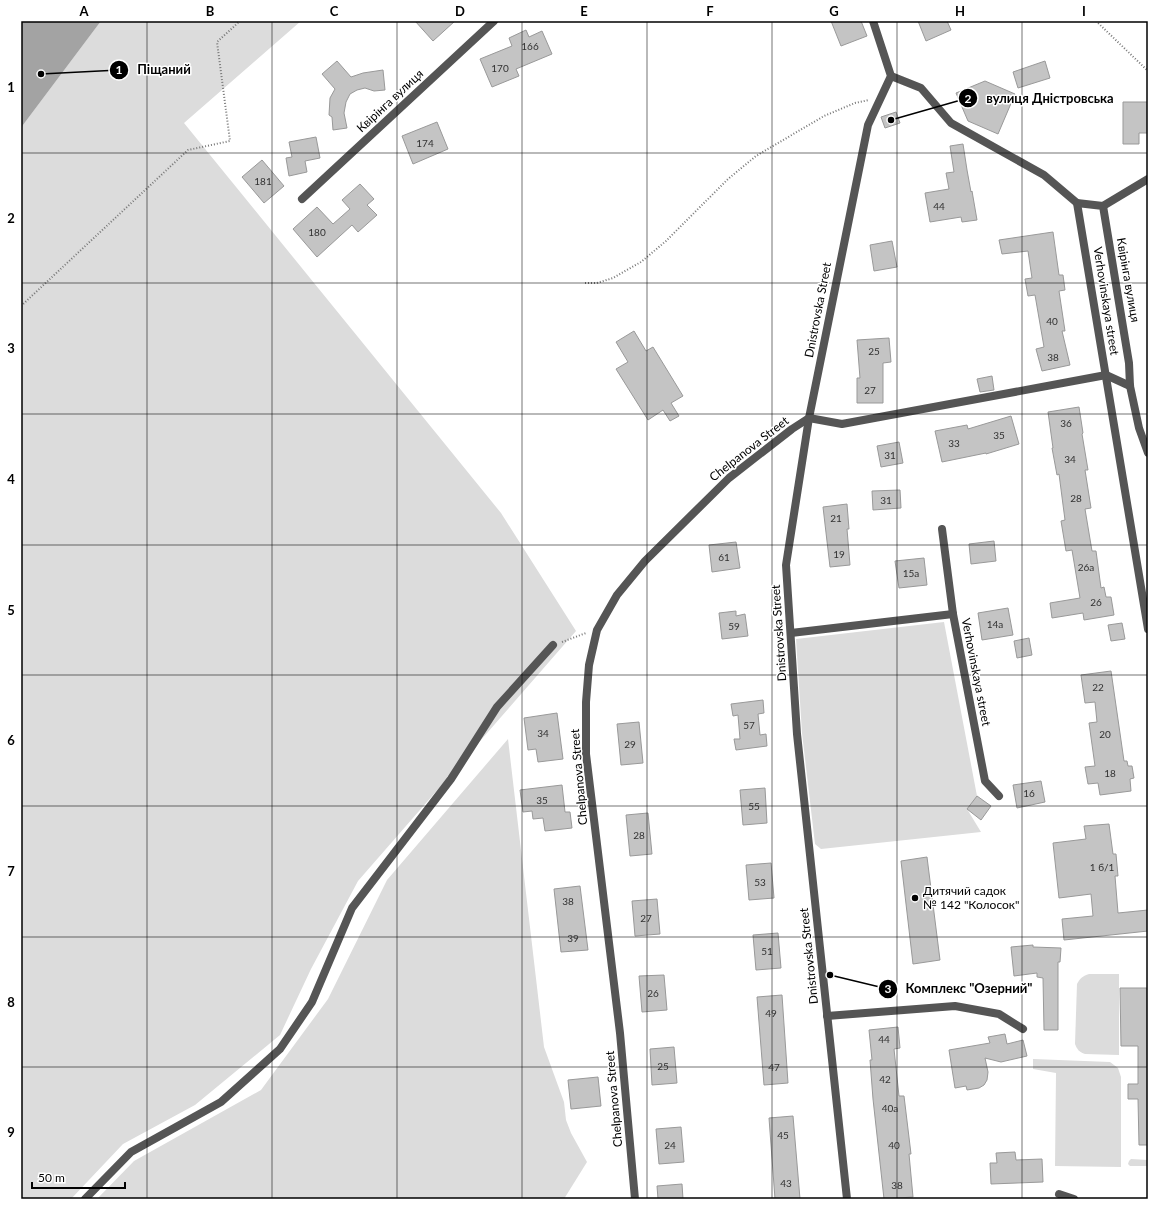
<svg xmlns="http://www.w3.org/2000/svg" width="1169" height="1220" font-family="Lato,sans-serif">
  <rect width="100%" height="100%" fill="#fff"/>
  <g fill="#dcdcdc">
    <path d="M101,21H301L184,123L501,513L576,631L358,881L311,969L280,1035L195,1105L123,1144L71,1199H21V130L23,125Z"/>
    <path d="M944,622L977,796L967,809L981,832L821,849L815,844L802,733L796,639Z"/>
    <path d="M508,739L544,1047L564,1102L566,1120L571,1133L587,1162L564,1199H97L134,1161L261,1090L328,999L387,880Z"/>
    <path d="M1089,974H1119V1055L1085,1054C1079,1052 1077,1049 1075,1044L1077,984C1080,978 1083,976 1089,974Z"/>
    <path d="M1033,1059L1110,1062L1118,1068L1121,1077V1167L1055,1166L1056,1073L1033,1069Z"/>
    <path d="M1131,1159L1148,1160V1166H1130L1128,1164L1129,1161Z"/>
  </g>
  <path fill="#a3a3a3" d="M21,21H101L23,125L21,130Z"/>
  <g fill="#c4c4c4" stroke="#999">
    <path d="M415,21H455L433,41Z"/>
    <path d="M831,21H861L867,36L841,46Z"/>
    <path d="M918,21H947L951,30L926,41Z"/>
    <path d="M526,30L529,37L542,31L552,54L516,69L519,76L492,87L480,59L512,46L509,38Z"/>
    <path d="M337,61L351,77L363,73L383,70L385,90L374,91L365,88L357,90L350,94L346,102L344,113L347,128L333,130L332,117L329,115L330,98L335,89L322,74Z"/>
    <path d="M1045,61L1050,78L1018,88L1013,72Z"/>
    <path d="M985,81L1015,94L998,134L968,121L956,93Z"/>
    <path d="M1123,102H1148V133H1139V144H1123Z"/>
    <path d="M896,112L900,123L885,128L881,117Z"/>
    <path d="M437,122L448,149L413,164L402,136Z"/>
    <path d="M316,137L320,158L305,161L307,172L289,176L286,158L292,157L289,142Z"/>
    <path d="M963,144L967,170L971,192L972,191L977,220L962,222L961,217L930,222L925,193L949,189L946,173L954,172L950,146Z"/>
    <path d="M262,160L284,186L264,203L242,177Z"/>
    <path d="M360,184L374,199L367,205L377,215L358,232L352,225L317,257L293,229L317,207L333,224L350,209L342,200Z"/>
    <path d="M1053,232L1059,275H1063L1065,290L1059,291L1065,331H1062L1070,365L1042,371L1036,349L1044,347L1035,295L1028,296L1025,279L1032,278L1028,251L1002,254L999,240Z"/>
    <path d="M892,241L897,267L874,271L870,245Z"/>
    <path d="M634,331L646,351L653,347L683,396L671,403L679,416L670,421L663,410L648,420L616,369L628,362L616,342Z"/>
    <path d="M889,338L891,362L883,363V403H857V378H860L857,340Z"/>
    <path d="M992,376L994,390L980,392L977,379Z"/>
    <path d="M1079,407L1083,433L1082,434L1088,470H1085L1091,508L1085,509L1092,551H1096L1101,588L1104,587L1106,597H1111L1114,615L1084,620L1083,613L1052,618L1050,603L1080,598L1072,550L1066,551L1061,521L1065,520L1059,474L1057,475L1052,448H1053L1048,412Z"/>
    <path d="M1011,416L1019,444L986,454V453L942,462L935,431L967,425L968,429Z"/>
    <path d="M899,442L903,463L881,467L877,446Z"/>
    <path d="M900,490L901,508L873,510L872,491Z"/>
    <path d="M847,504L849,529H847L850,565L830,567L823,507Z"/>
    <path d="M994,541L996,561L971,564L969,544Z"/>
    <path d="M736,542L740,568L712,572L709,545Z"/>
    <path d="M924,558L927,585L899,588L895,561Z"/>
    <path d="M1008,608L1013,635L982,640L978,613Z"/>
    <path d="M736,611V616L745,614L748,636L722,639L719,613Z"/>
    <path d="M1122,623L1125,639L1111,641L1108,625Z"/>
    <path d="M1029,638L1032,655L1017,658L1014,641Z"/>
    <path d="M1111,671L1124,761H1127L1128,766H1132L1134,778L1130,779L1131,791L1100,795L1098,783L1088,784L1085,767L1095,766L1089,723L1097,722L1095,702L1085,703L1081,675Z"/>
    <path d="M763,700L764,713L758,714L760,735L766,734L767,746L736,750L734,739H740L738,715L733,716L731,704Z"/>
    <path d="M557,713L563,759L538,762L536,749L528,750L524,718Z"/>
    <path d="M639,722L643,763L621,765L617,724Z"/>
    <path d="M1041,781L1045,802L1017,808L1013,785Z"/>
    <path d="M562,785L565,812H570L572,828L545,831L543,818L533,819L532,811L523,812L520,790Z"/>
    <path d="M765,788L767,823L743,825L740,790Z"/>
    <path d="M977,796L991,806L981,820L967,809Z"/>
    <path d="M648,813L652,854L630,856L626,815Z"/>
    <path d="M1109,824L1113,854H1116L1118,876H1115L1118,913L1148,910V931L1064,940L1062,919L1093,916L1091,894L1059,898L1053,843L1086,839L1084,826Z"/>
    <path d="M927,857L940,960L913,964L901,861Z"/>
    <path d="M771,863L774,898L749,900L746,865Z"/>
    <path d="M580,886L588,950L561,952L554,889Z"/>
    <path d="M657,899L660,934L635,936L632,901Z"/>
    <path d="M778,933L781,968L756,970L753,935Z"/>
    <path d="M1033,945V947L1061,948L1060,962H1058V1030H1044L1043,978L1037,977V973L1014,976L1011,947Z"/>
    <path d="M664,975L667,1010L642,1012L639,976Z"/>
    <path d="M1120,988H1147L1148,1145H1139L1138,1099H1128V1084H1138V1046H1121Z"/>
    <path d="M782,995L788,1083L764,1085L757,997Z"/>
    <path d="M898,1027L900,1048L894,1049L899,1096H904L911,1154H909L913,1197L884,1199L873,1099L870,1060H872L869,1030Z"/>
    <path d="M1005,1034L1007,1044L1023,1040L1027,1056L1001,1062L985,1058L988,1072L987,1080L984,1085L979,1088L967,1090L966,1086L955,1088L949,1050L990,1043L988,1037Z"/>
    <path d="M674,1047L677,1083L652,1085L650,1049Z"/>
    <path d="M598,1077L601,1106L571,1109L568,1080Z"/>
    <path d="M793,1116L800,1199H775L769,1118Z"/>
    <path d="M681,1127L684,1162L659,1164L656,1129Z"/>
    <path d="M1015,1152L1016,1160L1042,1159L1043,1182L991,1184L990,1163H997L996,1153Z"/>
    <path d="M682,1184L683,1199H658L657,1186Z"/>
  </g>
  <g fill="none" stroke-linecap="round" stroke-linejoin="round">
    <g stroke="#777" stroke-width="2" stroke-dasharray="1 2" stroke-linecap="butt">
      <path d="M1096,21L1148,71"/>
      <path d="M585,283H597L613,278L641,262L666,241L728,179L756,156L824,116L855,103L869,100"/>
      <path d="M21,306L188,150L230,141L217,42L240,21"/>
      <path d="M562,642L586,633"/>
    </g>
    <g stroke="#555" stroke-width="8">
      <path d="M891,76L921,88L951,123L1044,175L1077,203L1148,629"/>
      <path d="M302,199L494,21"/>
      <path d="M1077,203L1103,206L1129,363L1130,386L1139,428L1148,453"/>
      <path d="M1103,206L1148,179"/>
      <path d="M942,529L953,614"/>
      <path d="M791,633L953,614L985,781L999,796"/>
      <path d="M827,1016L955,1006L999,1014L1023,1029"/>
      <path d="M1059,1194L1074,1199"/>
      <path d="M85,1199L131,1152L221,1102L280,1049L312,1002L352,908L451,779L497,707L553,645"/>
      <path d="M635,1199L620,1033L586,754V702L589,665L597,630L617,595L645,561L729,478L792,429L809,418L842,424L1106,375L1130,386"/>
    </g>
    <path stroke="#555" stroke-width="8" d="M847,1199L797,734L786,565L809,418L868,125L891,76L873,21"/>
  </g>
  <path fill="none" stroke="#000" stroke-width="1" stroke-opacity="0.55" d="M147,21V1199M272,21V1199M397,21V1199M522,21V1199M647,21V1199M772,21V1199M897,21V1199M1022,21V1199M21,153H1148M21,283H1148M21,414H1148M21,545H1148M21,675H1148M21,806H1148M21,937H1148M21,1067H1148"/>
  <circle fill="#000" stroke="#fff" stroke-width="1.5" cx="915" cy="898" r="4"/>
  <g text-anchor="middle" stroke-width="3" stroke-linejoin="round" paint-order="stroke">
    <g font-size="10" fill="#313131">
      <text x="530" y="50">166</text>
      <text x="500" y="72">170</text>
      <text x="425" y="147">174</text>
      <text x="263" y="185">181</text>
      <text x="939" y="210">44</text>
      <text x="317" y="236">180</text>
      <text x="1052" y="325">40</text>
      <text x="874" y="355">25</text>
      <text x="1053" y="361">38</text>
      <text x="870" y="394">27</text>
      <text x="1066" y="427">36</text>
      <text x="999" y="439">35</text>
      <text x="954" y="447">33</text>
      <text x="890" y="459">31</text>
      <text x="1070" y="463">34</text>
      <text x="1076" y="502">28</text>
      <text x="886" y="504">31</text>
      <text x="836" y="522">21</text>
      <text x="839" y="558">19</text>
      <text x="724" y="561">61</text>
      <text x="1086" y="571">26а</text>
      <text x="911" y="577">15а</text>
      <text x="1096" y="606">26</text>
      <text x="995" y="628">14а</text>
      <text x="734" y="630">59</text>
      <text x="1098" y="691">22</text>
      <text x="749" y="729">57</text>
      <text x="543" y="737">34</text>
      <text x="1105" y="738">20</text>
      <text x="630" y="748">29</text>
      <text x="1110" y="777">18</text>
      <text x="1029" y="797">16</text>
      <text x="542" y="804">35</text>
      <text x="754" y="810">55</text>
      <text x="639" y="839">28</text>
      <text x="1102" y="871">1 б/1</text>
      <text x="760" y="886">53</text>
      <text x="568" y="905">38</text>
      <text x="646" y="922">27</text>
      <text x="573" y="942">39</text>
      <text x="767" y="955">51</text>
      <text x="653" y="997">26</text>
      <text x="771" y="1017">49</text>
      <text x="884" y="1043">44</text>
      <text x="663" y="1070">25</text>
      <text x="774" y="1071">47</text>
      <text x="885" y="1083">42</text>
      <text x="890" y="1112">40а</text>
      <text x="783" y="1139">45</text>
      <text x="670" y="1149">24</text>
      <text x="894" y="1149">40</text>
      <text x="786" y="1187">43</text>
      <text x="897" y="1189">38</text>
    </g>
    <g font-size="12" fill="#000" stroke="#fff">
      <text transform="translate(390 101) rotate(-43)" y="4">Квірінга вулиця</text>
      <text transform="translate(1128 280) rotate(80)" y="4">Квірінга вулиця</text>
      <text transform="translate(1106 301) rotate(81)" y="4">Verhovinskaya street</text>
      <text transform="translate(818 310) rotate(-79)" y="4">Dnistrovska Street</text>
      <text transform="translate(749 449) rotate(-38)" y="4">Chelpanova Street</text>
      <text transform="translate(779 633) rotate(-94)" y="4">Dnistrovska Street</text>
      <text transform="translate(976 672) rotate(79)" y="4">Verhovinskaya street</text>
      <text transform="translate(579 777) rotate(-95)" y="4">Chelpanova Street</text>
      <text transform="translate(809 956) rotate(-96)" y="4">Dnistrovska Street</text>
      <text transform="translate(614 1099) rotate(-95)" y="4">Chelpanova Street</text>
    </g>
    <g font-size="12" fill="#000" stroke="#fff" text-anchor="start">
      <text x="923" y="895">Дитячий садок<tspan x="923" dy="14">№ 142 "Колосок"</tspan></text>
    </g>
  </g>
  <path fill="none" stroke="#000" stroke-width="1.5" d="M41 74L119 70M891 120L968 98M830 975L888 989"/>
  <g fill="#000" stroke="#fff" stroke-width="1.5">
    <circle cx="41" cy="74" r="4"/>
    <circle cx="891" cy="120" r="4"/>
    <circle cx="830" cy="975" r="4"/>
    <circle cx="119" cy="70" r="10"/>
    <circle cx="968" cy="98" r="10"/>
    <circle cx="888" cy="989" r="10"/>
  </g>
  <g font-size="12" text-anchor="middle" font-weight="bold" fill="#fff">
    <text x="119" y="74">1</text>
    <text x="968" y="103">2</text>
    <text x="888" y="993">3</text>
  </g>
  <g font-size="13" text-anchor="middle" font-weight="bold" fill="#000" stroke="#fff" stroke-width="3" stroke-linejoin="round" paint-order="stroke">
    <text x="164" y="74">Піщаний</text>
    <text x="1050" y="103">вулиця Дністровська</text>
    <text x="969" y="993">Комплекс "Озерний"</text>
  </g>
  <rect width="1169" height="1220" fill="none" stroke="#ffffff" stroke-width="44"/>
  <path d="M32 1182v6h93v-6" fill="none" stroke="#000000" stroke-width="2"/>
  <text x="38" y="1182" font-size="12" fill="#000000" stroke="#ffffff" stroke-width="3" paint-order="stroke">50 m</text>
  <rect x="22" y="22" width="1125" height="1176" fill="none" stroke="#000" stroke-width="1.5"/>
  <g font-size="13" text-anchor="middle" font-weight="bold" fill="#000">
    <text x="84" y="16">A</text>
    <text x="210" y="16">B</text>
    <text x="334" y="16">C</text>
    <text x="460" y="16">D</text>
    <text x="584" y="16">E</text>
    <text x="710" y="16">F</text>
    <text x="834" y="16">G</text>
    <text x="960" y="16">H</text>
    <text x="1084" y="16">I</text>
    <text x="11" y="92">1</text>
    <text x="11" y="223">2</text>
    <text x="11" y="353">3</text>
    <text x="11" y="484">4</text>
    <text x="11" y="615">5</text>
    <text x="11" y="745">6</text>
    <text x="11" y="876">7</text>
    <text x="11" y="1007">8</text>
    <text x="11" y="1137">9</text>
  </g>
</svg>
